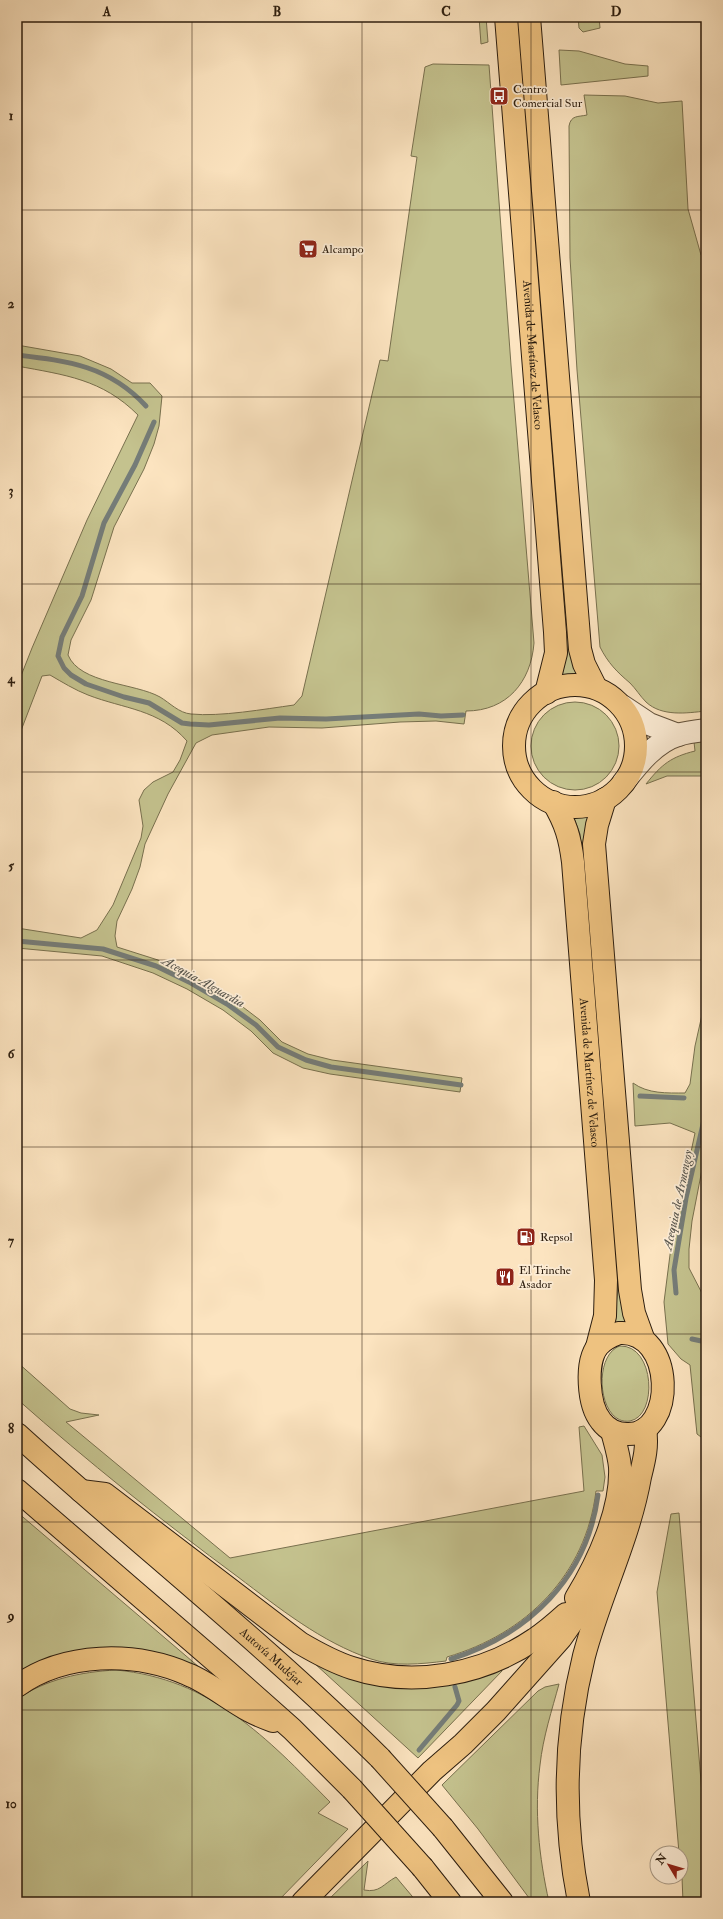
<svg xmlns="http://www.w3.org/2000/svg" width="723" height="1919" font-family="'IM FELL Double Pica',serif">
  <rect width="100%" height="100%" fill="#fce4c0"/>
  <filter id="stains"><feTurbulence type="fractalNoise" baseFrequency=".005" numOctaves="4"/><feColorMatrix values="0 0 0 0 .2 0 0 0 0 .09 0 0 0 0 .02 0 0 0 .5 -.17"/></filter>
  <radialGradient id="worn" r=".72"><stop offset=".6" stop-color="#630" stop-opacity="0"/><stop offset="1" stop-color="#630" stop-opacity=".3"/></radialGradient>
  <g fill="#c4c28e" stroke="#78704e">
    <path d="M479,17H486L488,42L481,44Z"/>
    <path d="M578,17H599L600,28L583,32L579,28Z"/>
    <path d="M559,50L579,51L625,64L648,66V76L561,85Z"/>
    <path d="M433,64L489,65L511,365L534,643C531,682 507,711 466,711L464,724L436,721L400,722L322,728L269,727L212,735L196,743L168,794L145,844L140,867L132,889L117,921L115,936L117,947L158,960L194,977L231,998L260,1020L282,1042L308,1054L332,1060L462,1078L460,1092L330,1074L303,1068L273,1053L251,1031L223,1010L187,989L153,973L102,956L17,948V928L81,938L97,930L113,905L141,838L143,826L139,800L144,790L153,782L173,772L180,760L187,741C159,709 124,709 88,695C75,690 62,682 50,675L42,676L17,741V686L32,648L87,520L138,415C102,379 65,375 17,366V345L80,356L111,369L132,383H150L162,396L159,426L154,444L144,469L114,527L91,600L71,640L68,655C80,684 135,683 160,697C170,703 179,713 191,714C220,717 265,709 294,705L302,696L380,360L388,361L417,157L411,156L425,67Z"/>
    <path d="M584,95L625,96L658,103L682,101L688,209L701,255H706V711C687,713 662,717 646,702C640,696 636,689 630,683C617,672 608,663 600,647L577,370L570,258L569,126C571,115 578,117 587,115Z"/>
    <path d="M524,122H528L567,623L564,624Z"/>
    <path d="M569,637L578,675L573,674L562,676L566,657L565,638Z"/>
    <circle cx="575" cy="746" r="44"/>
    <path d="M706,740V776H667L646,784C662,764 671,757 695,751L694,742Z"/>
    <path d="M588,816L585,837L630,1325L614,1326L617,1295L582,853L580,834L574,818Z"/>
    <path d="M706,997V1149L692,1221L689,1249V1268L706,1301V1437H701L697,1434L690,1365L681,1359L668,1344L664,1302L671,1247L695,1133L670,1123L635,1126L633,1083C648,1094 667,1093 685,1093L690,1084L695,1046Z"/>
    <path d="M620,1346C655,1345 658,1416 630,1421C598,1426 592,1355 620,1346Z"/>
    <path d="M17,1362L70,1409L81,1413L99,1415L66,1422L230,1558L584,1491L579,1427L584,1426L602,1455L605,1477L603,1491H596C586,1575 526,1634 447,1657L446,1661C421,1664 394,1667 371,1659C321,1642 279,1608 238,1577C162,1521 87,1461 17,1399Z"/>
    <path d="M17,1512L199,1667L167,1655L141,1650L115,1648L17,1674Z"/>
    <path d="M679,1513L706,1842V1902H683L681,1853H679L657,1592L671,1514Z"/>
    <path d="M314,1663L350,1677L499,1665L502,1671L418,1758Z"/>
    <path d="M116,1670C211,1679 266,1737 330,1802L318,1813L348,1829L277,1902H17V1699C47,1679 80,1672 116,1670Z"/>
    <path d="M559,1684C552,1710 543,1737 540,1765C534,1811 539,1857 549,1902H532L478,1829L442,1785L538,1691L545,1687Z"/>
    <path d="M368,1861L364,1890C380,1893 383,1884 396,1877L417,1902H326Z"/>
  </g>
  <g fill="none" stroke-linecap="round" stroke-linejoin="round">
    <g stroke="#757c78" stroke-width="5">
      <path d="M17,355C69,361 109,366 146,406"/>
      <path d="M154,422L135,465L104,523L82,596L62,637L58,656L64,668L71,675L86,684L124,697L149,703L182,723L190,724L209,725L280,718L326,719L419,714L441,716L463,715"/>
      <path d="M17,941L103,949L156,966L191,983L227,1004L256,1025L278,1047L306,1060L331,1067L461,1085"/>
      <path d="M640,1096L684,1098"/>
      <path d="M676,1293L674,1270L686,1198L706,1111"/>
      <path d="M692,1339L706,1342"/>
      <path d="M451,1659C529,1634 587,1578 598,1495"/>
      <path d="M419,1750L457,1705L459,1701L455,1687"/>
    </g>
    <g stroke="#604f3a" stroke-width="24">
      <g id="minor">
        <path d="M622,706L649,724L678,735"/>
        <path d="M623,783C638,764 655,742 678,735C687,732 697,731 706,730"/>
      </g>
    </g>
    <g stroke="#2c1d0e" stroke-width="24">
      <g id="highway">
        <path id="s1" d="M506,17L555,632L556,653L546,693"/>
        <path d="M529,17L580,649L584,664L596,688"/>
        <circle cx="575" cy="746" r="61"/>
        <path d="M605,799L597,825L594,844L630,1290L634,1313L643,1338"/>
        <path id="s2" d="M553,802C566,824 570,838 573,862L606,1280L605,1316L597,1347"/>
        <path d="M619,1333C675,1329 677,1436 627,1434C616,1434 607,1429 601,1421C588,1405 585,1362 598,1346C604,1339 611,1336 619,1333Z"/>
        <path id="s3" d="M17,1434C137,1543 265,1644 380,1758"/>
        <path d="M17,1490L229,1673L292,1729L352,1789"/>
        <path d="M81,1491L105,1494L300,1643C317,1653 333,1662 352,1668C413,1688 482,1675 535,1639C546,1632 556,1623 566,1614"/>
        <path d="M576,1598C598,1562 622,1510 620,1467C619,1455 615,1443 612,1431"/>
        <path d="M17,1686C65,1652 134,1651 187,1674C210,1683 229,1700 250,1711C257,1715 265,1718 273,1721"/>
        <path d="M443,1828L502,1902"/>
        <path d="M423,1868L450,1902"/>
        <path d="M303,1902L432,1771L463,1744L496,1711L561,1638L598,1585"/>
        <path d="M579,1902C563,1821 564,1736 584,1656C600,1595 629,1539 640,1477C644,1461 648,1446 645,1429"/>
      </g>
    </g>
    <use href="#minor" stroke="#fdedd6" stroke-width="22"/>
    <use href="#highway" stroke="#eec280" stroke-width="22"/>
    <g stroke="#2c1d0e" stroke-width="24" stroke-linecap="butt">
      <g id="highway-bridge">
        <path d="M380,1758L443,1828"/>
        <path d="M352,1789L423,1868"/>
      </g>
    </g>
    <use href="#highway-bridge" stroke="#eec280" stroke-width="22"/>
  </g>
  <path fill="none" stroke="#2c1d0e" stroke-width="1" stroke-opacity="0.55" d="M192,17V1902M362,17V1902M531,17V1902M17,210H706M17,397H706M17,584H706M17,772H706M17,960H706M17,1147H706M17,1334H706M17,1522H706M17,1710H706"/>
  <defs>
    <g id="bus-square" transform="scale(1)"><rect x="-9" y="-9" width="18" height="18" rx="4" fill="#8f2418" stroke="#fdedd6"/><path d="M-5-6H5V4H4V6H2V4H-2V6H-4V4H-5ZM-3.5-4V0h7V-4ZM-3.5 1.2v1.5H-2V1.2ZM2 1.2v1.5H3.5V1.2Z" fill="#fff"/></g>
    <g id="supermarket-square" transform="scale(1)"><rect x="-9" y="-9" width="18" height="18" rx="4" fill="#8f2418" stroke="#fdedd6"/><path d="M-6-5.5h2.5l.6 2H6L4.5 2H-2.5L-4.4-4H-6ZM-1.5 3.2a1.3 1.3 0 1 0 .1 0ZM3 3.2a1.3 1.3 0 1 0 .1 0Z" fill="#fff"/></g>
    <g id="fuel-square" transform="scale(1)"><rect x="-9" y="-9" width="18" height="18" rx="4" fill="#8f2418" stroke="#fdedd6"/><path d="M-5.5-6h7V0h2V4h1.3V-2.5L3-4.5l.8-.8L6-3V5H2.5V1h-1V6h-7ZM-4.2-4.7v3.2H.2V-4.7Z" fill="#fff"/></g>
    <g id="restaurant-square" transform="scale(1)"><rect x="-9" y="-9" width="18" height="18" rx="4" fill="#8f2418" stroke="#fdedd6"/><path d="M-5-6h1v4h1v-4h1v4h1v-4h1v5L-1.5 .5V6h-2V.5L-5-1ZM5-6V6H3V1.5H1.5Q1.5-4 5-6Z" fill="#fff"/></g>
  </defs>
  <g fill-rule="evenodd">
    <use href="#bus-square" x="499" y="96"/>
    <use href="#supermarket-square" x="308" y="249"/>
    <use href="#fuel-square" x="526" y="1237"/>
    <use href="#restaurant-square" x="505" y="1277"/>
  </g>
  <g text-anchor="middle" stroke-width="3.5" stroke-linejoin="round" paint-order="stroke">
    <g font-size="12" fill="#2c1d0e" stroke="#fdedd6" text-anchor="start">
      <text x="513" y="93">Centro<tspan x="513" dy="14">Comercial Sur</tspan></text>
      <text x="322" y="253">Alcampo</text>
      <text x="540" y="1241">Repsol</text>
      <text x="519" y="1274">El Trinche<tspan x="519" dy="14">Asador</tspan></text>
    </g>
    <g font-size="12" fill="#2c1d0e" stroke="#fdedd6">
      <text dy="4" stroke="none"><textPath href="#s1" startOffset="339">Avenida de Martínez de Velasco</textPath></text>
      <text dy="4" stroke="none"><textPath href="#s2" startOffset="275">Avenida de Martínez de Velasco</textPath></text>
      <text dy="4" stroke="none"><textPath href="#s3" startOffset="338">Autovía Mudéjar</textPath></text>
    </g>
    <g font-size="13" font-style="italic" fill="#56544c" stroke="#fdedd6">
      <text transform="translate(204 981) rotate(29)" y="5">Acequia Alguardia</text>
      <text transform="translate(677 1200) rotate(-78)" y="5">Acequia de Armengoy</text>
    </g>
  </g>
  <rect width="723" height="1919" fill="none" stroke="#fce4c0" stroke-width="44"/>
  <g transform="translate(669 1865) rotate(308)"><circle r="19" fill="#fdedd6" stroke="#a99a86"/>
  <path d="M0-3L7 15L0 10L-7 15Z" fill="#8f2418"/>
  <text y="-6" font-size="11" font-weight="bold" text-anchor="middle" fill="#2c1d0e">N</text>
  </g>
  <rect x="22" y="22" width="679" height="1875" fill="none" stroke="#2c1d0e" stroke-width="1.5"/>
  <g font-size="13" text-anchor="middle" font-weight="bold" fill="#2c1d0e">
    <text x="107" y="16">A</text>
    <text x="277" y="16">B</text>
    <text x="446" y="16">C</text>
    <text x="616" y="16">D</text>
    <text x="11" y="120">1</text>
    <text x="11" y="308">2</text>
    <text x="11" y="495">3</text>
    <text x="11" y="683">4</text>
    <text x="11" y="870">5</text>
    <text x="11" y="1058">6</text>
    <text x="11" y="1245">7</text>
    <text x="11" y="1433">8</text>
    <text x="11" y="1620">9</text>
    <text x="11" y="1808">10</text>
  </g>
  <rect width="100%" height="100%" filter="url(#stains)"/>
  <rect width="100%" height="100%" fill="url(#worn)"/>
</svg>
